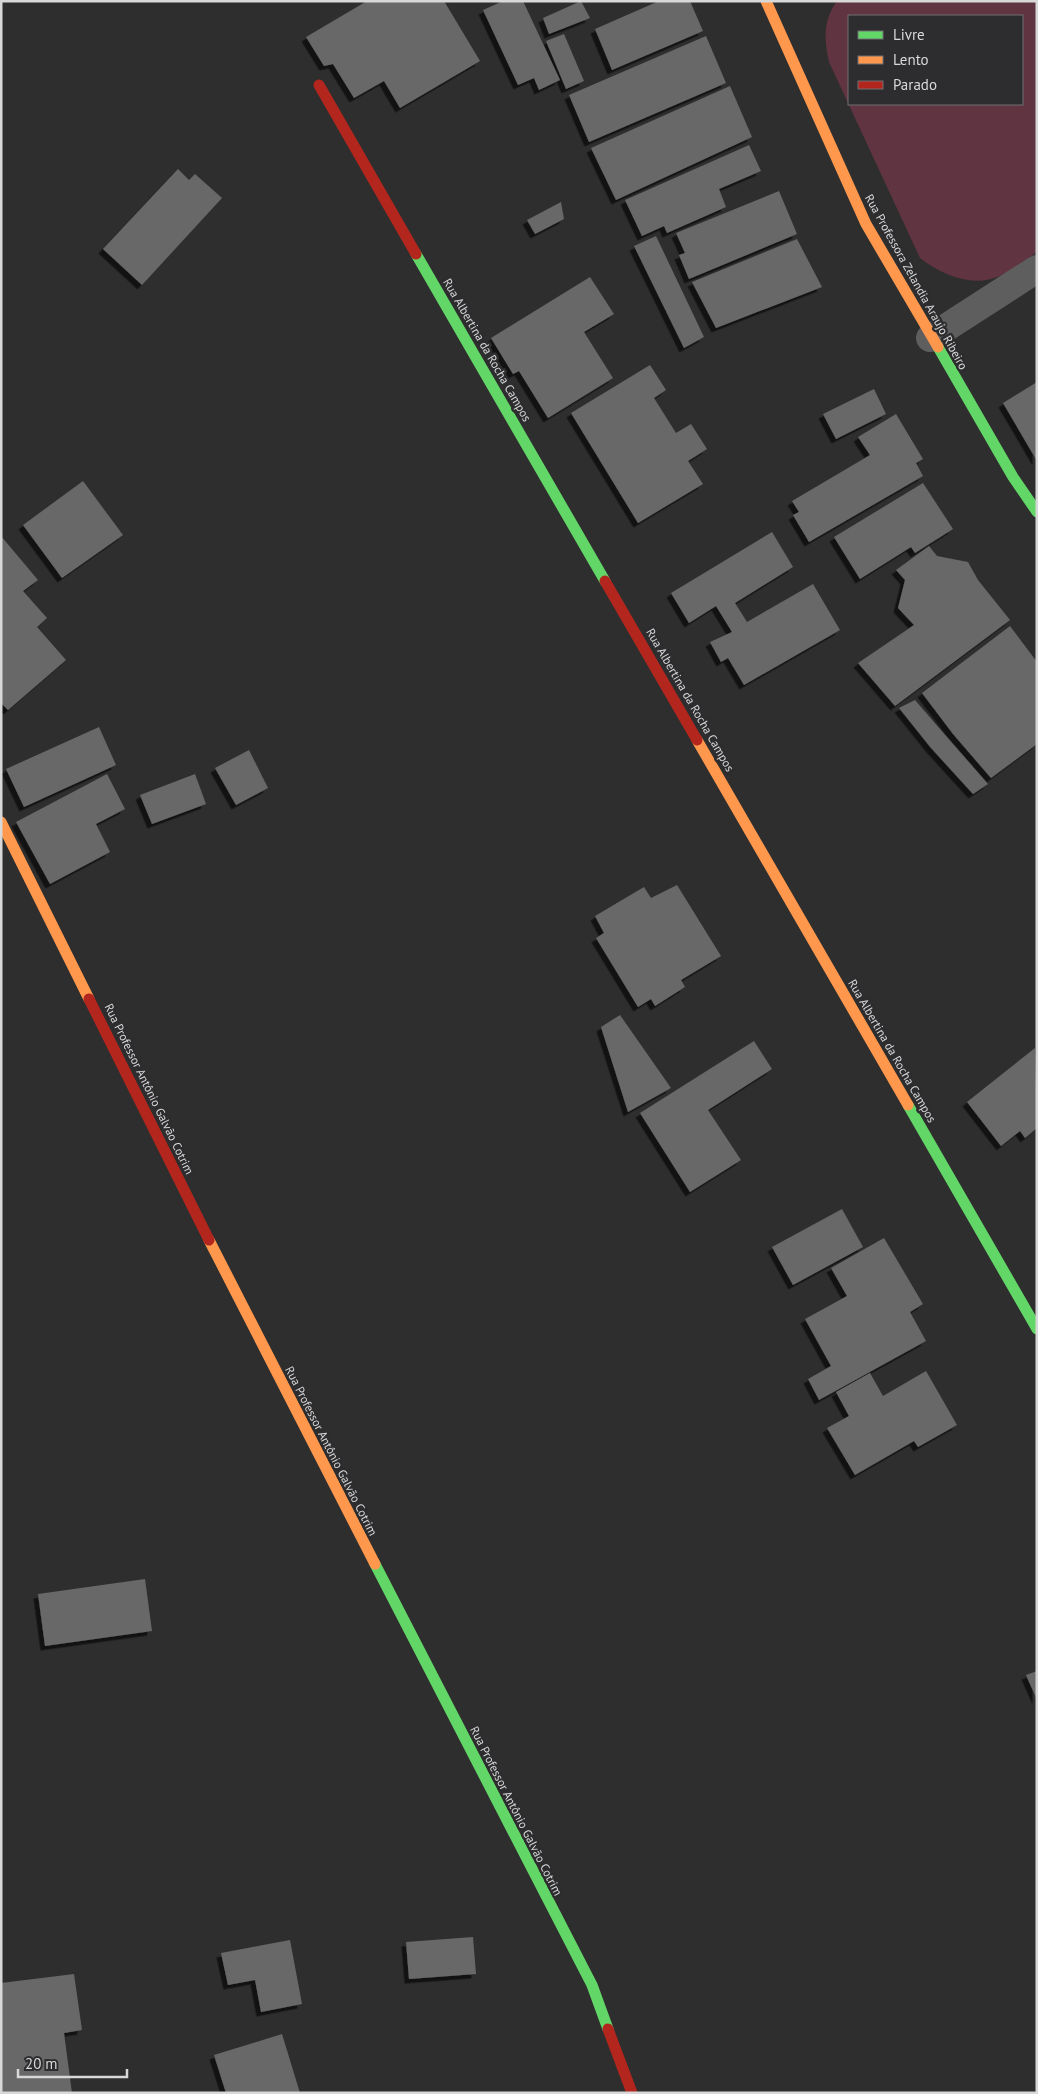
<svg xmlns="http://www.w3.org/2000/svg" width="1038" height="2094" font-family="'PT Sans',sans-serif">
  <defs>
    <filter id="shadow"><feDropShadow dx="-4.5" dy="4.5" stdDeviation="0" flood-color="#0009"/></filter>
  </defs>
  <rect width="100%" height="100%" fill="#2e2e2e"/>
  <path fill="#613442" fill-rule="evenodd" d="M837,1H1037V252C1025,260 1013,270 1000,276C972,288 942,275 920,258L829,62C824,40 823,20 837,1ZM849,16H1022V104H849Z"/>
  <g fill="#676868" filter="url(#shadow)">
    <path d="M367,1H444L480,61L400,108L384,81L354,98L333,64L324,66L306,37Z"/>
    <path d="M503,1H523L560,80L539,90L534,78L518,85L483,10Z"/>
    <path d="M581,1L590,18L549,34L543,18Z"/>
    <path d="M659,1H690L703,31L612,70L595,29Z"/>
    <path d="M564,34L584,81L566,89L546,41Z"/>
    <path d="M706,36L726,83L589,142L569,95Z"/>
    <path d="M730,86L752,137L616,200L591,148Z"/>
    <path d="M749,145L761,171L719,189L726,207L667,233L664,226L642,236L625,200Z"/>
    <path d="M178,169L189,180L195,174L222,198L142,285L103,249Z"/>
    <path d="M779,191L797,234L689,279L679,255L685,253L676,233Z"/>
    <path d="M561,202L564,219L535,234L527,220Z"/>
    <path d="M656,236L704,337L684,348L634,246Z"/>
    <path d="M797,239L822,287L716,328L692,282Z"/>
    <path d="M590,277L614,314L584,332L613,378L548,418L519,371L513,374L491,338Z"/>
    <path d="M650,365L666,390L654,398L676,433L691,424L707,449L688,461L703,484L638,523L571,413Z"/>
    <path d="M1037,382V461L1003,403Z"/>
    <path d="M874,389L886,414L836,439L823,414Z"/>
    <path d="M896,414L923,459L916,463L923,476L809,542L793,515L799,512L792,501L870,455L858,437Z"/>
    <path d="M83,481L123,535L62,578L23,525Z"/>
    <path d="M923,483L953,529L915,553L911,547L860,579L834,537Z"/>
    <path d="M772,532L793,567L735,603L747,622L813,584L840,630L744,685L728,658L721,662L710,642L732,632L716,606L689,623L671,593Z"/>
    <path d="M1,536L38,580L23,591L47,618L37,627L66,660L8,710L1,703Z"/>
    <path d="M929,546L937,556L968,562L978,580L1010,620L895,706L858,663L914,625L898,608L905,580L896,570Z"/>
    <path d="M1010,626L1037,662V744L991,778L953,734L922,693Z"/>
    <path d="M915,700L946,736L988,784L973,794L931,748L899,708Z"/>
    <path d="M99,727L116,765L24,807L6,769Z"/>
    <path d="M249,750L268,788L236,805L215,768Z"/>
    <path d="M107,774L125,809L96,824L110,852L50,884L16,822Z"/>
    <path d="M195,774L206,804L152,824L140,795Z"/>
    <path d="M677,885L721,956L681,980L685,987L655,1006L651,999L638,1007L596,938L604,933L595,916L644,887L651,898Z"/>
    <path d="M620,1015L671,1088L628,1112L601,1027Z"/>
    <path d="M754,1041L772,1069L708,1110L741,1160L690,1192L640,1113Z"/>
    <path d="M1035,1048L1037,1128L1025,1138L1020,1131L1001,1146L967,1102Z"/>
    <path d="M842,1209L863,1247L793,1285L772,1247Z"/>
    <path d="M884,1238L923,1304L910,1312L926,1341L819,1400L808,1379L831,1366L805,1319L847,1296L831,1268Z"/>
    <path d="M926,1371L957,1425L918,1447L914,1441L855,1475L827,1428L849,1416L836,1392L870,1373L883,1396Z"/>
    <path d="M145,1579L152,1631L45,1646L38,1594Z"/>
    <path d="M1037,1671V1700L1026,1675Z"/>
    <path d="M473,1937L476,1974L409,1979L406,1942Z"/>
    <path d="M290,1940L302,2004L261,2012L255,1980L228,1985L221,1953Z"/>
    <path d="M74,1974L82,2030L64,2033L72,2093H1V1983Z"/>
    <path d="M282,2034L300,2093H226L214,2055Z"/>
  </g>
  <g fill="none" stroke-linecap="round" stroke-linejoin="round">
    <path stroke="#5e5e5e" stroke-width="28" d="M930,338L1037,269"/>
    <g stroke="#63d668" stroke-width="11">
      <path d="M416,254L605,581"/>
      <path d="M938,347L1013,477L1037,512"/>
      <path d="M908,1105L1037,1329"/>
      <path d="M375,1564L592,1985L608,2029"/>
    </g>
    <g stroke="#ff974d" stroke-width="11">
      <path d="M766,1L866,224L938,347"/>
      <path d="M697,740L908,1105"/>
      <path d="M1,822L89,999"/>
      <path d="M209,1240L375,1564"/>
    </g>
    <g stroke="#b3261e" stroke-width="11">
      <path d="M319,85L416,254"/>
      <path d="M605,581L697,740"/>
      <path d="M89,999L209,1240"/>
      <path d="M608,2029L632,2093"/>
    </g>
  </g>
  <g text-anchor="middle" stroke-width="5" stroke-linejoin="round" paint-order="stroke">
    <g font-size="12" fill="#d8d8d9" stroke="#2d2d2f">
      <text transform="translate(916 282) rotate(61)" y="4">Rua Professora Zelandia Araujo Ribeiro</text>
      <text transform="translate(487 350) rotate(60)" y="4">Rua Albertina da Rocha Campos</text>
      <text transform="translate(690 700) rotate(60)" y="4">Rua Albertina da Rocha Campos</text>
      <text transform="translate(892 1051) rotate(60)" y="4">Rua Albertina da Rocha Campos</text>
      <text transform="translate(149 1089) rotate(64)" y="4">Rua Professor Antônio Galvão Cotrim</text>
      <text transform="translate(331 1451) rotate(63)" y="4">Rua Professor Antônio Galvão Cotrim</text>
      <text transform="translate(516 1811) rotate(63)" y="4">Rua Professor Antônio Galvão Cotrim</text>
    </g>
  </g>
  <rect width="1038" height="2094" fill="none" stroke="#d8d8d9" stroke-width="5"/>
  <rect x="848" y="15" width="175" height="90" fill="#2d2d2f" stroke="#717173"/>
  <rect x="858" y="31" width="25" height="8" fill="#63d668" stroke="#717173"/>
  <text x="893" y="40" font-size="15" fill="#d8d8d9">Livre</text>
  <rect x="858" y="56" width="25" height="8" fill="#ff974d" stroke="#717173"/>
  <text x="893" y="65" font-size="15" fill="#d8d8d9">Lento</text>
  <rect x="858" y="81" width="25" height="8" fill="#b3261e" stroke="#717173"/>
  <text x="893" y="90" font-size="15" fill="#d8d8d9">Parado</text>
  <path d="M18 2069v8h109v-8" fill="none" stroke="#d8d8d9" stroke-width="2.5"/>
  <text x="25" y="2069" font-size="15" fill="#d8d8d9" stroke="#2d2d2f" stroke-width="4" paint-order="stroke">20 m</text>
</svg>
